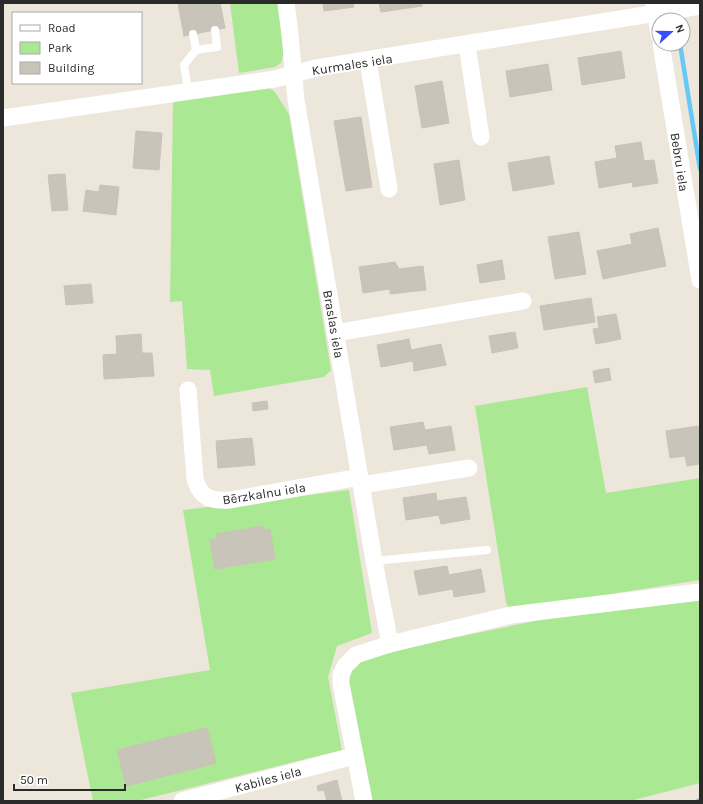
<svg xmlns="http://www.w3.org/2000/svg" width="703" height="804" font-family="Karla,sans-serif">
  <rect width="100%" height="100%" fill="#ede6db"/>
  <g fill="#abe893">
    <path d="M230,3H280L285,47L281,63L275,67L239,73Z"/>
    <path d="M266,86L275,92L289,114L331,370L324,377L214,396L210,370L187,369L182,301L170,302L173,101Z"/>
    <path d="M587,387L606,493L700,478V580L509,610L506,602L475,406Z"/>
    <path d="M349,490L372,633L337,646L328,677L342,750L137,801H93L71,693L210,670L183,510Z"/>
    <path d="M700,599V783L630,801H372L347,687L352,670L366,656L554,617Z"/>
  </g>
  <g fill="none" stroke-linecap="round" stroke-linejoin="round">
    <g stroke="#66c8f7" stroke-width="4.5">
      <path d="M680,44L700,169"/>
      <path d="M698,801L700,800"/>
    </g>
  </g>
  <g fill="#c8c4ba" stroke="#c9c3b4">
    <path d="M178,3H220L225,28L184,36Z"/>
    <path d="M323,3H353L354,7L324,11Z"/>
    <path d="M379,3H422V6L381,12Z"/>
    <path d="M621,51L625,78L582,85L578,58Z"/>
    <path d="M548,64L552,90L510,97L506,71Z"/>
    <path d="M442,81L449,123L422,128L415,86Z"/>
    <path d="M361,117L372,187L346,191L334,121Z"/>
    <path d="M136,131L162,133L159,170L133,168Z"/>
    <path d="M641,142L644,161L654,160L658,183L633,187L632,182L599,188L595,162L617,158L615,146Z"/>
    <path d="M549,156L554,184L513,191L508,163Z"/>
    <path d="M459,160L465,200L440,205L434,164Z"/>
    <path d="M65,174L68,210L52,211L48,175Z"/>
    <path d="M100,185L119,187L116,215L83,211L86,190L99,192Z"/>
    <path d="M658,228L666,266L603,279L597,251L632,244L630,234Z"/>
    <path d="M579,232L586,274L555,279L548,237Z"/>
    <path d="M502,260L505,279L480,283L477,265Z"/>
    <path d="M395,262L399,269L423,266L426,290L390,294V289L363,293L359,267Z"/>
    <path d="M91,284L93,303L66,305L64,286Z"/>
    <path d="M591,298L595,322L544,330L540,306Z"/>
    <path d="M616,314L621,339L596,344L593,329L599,328L597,317Z"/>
    <path d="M515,332L518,348L492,353L489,336Z"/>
    <path d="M141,334L142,353H152L154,376L104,379L103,355L117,354L116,336Z"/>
    <path d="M409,339L411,350L441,344L446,365L414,371L413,361L381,367L377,345Z"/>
    <path d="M609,368L611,380L595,383L593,371Z"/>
    <path d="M267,401L268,409L253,411L252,403Z"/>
    <path d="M423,422L425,430L451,426L455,450L429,454L427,445L394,450L390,427Z"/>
    <path d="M698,426L700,437V464L687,466L685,456L670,458L666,431Z"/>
    <path d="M252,438L255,465L218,468L216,441Z"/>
    <path d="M436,493L437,501L466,497L470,519L441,524L439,515L406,520L403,498Z"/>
    <path d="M263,526L264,530L270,529L275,559L215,569L210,540L217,539L216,534Z"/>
    <path d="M447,566L449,575L481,569L485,592L454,597L453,589L419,595L414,571Z"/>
    <path d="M207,728L216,763L126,786L117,750Z"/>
    <path d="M337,780L342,801H327L324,790L318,791L317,786Z"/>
  </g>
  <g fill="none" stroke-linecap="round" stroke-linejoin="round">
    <g stroke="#fff" stroke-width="8">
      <path d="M193,34L196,50L217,47L215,30"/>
      <path d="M188,91L184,65L196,50"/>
      <path d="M374,561L487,550"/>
    </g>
    <g stroke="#fff" stroke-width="17">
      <path d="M286,3L290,35L296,100L374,561L390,644"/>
      <path d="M654,3L659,35"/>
      <path d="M661,44L700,280"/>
      <path d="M467,45L481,137"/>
      <path d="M368,61L389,189"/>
      <path d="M3,118L275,79L316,68L700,6"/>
      <path d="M335,333L523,301"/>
      <path d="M188,390L195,479C201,499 211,501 230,500L360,477"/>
      <path d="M361,485L469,468"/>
      <path d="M182,801L354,756"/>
      <path d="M364,801L341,684V675L345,666L356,655L390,644L511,615L700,592"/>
    </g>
  </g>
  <g text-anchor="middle" stroke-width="4" stroke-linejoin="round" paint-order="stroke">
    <g font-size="13" fill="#2a2a2a" stroke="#fff">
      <text transform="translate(352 64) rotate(-9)" y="5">Kurmales iela</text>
      <text transform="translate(680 162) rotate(81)" y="5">Bebru iela</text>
      <text transform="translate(334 324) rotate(80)" y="5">Braslas iela</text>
      <text transform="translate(264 493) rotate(-9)" y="5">Bērzkalnu iela</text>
      <text transform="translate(268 779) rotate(-15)" y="5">Kabiles iela</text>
    </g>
  </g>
  <rect width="703" height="804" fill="none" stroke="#2a2a2a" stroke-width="8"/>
  <rect x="12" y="12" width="130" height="72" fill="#ffffff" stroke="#aaaaaa"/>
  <rect x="20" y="25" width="20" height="6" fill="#ffffff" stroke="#aaaaaa"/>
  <text x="48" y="32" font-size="12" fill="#2a2a2a">Road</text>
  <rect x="20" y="42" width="20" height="12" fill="#abe893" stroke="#aaaaaa"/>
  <text x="48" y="52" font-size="12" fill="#2a2a2a">Park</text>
  <rect x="20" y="62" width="20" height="12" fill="#c8c4ba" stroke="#aaaaaa"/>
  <text x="48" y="72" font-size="12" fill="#2a2a2a">Building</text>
  <g transform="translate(671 32) rotate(69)"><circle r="19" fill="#ffffff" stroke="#aaaaaa"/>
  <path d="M0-3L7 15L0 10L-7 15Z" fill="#364fff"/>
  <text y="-6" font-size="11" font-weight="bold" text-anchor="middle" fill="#2a2a2a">N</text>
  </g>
  <path d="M14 784v6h111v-6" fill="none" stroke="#2a2a2a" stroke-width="2"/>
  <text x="20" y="784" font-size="12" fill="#2a2a2a" stroke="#ffffff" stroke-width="3" paint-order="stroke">50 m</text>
</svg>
